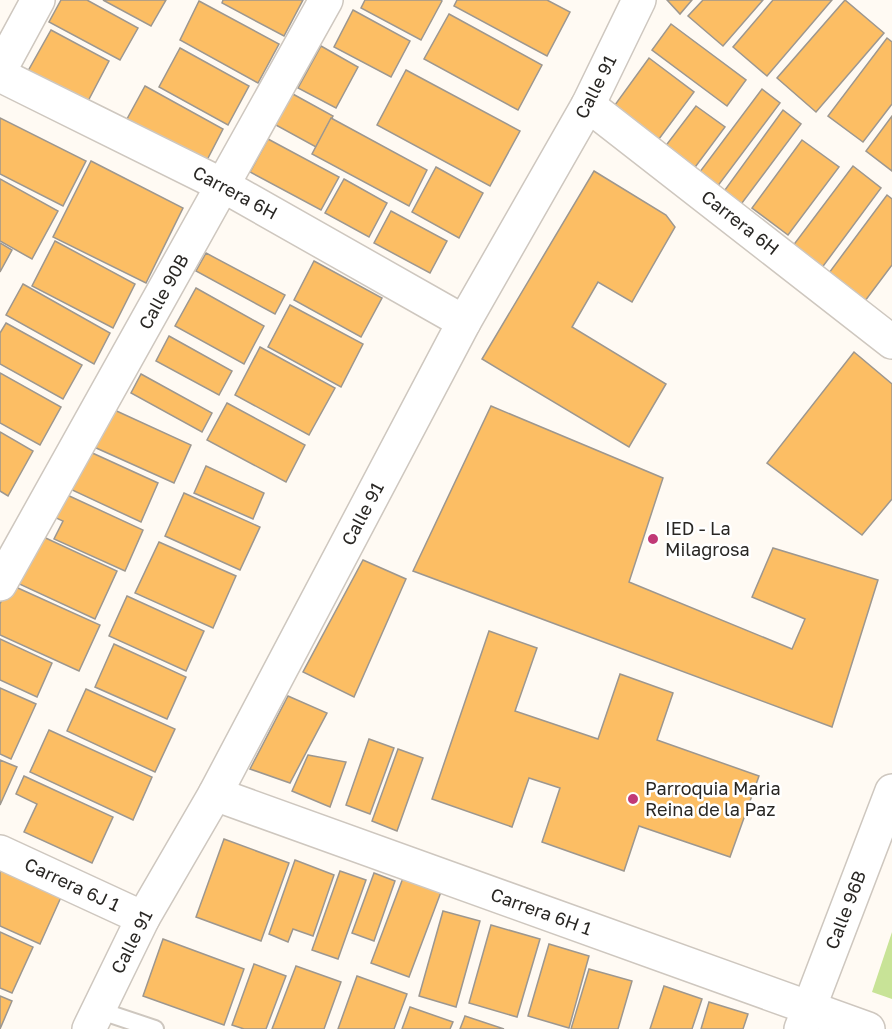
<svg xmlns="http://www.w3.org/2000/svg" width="892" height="1029" font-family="'Golos Text',sans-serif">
  <rect width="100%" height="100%" fill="#fffaf3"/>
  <path fill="#c8e397" d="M892,932V999L872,992Z"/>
  <g fill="#fcbe64" stroke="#9d978f" stroke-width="1.5">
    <path d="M61,0H87L138,28L120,60L49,22Z"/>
    <path d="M103,0H166L151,26Z"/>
    <path d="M223,0H303L284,36L222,3Z"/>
    <path d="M365,0H441L442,1L421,40L361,8Z"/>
    <path d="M457,0H547L570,12L547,56L454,6Z"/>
    <path d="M667,0H692L680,14Z"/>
    <path d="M703,0H763L723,46L688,16Z"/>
    <path d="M773,0H832L767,76L733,47Z"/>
    <path d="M845,0L884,33L816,112L777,78Z"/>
    <path d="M199,1L279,44L258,83L180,40Z"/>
    <path d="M353,10L410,41L391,77L334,47Z"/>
    <path d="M449,14L542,65L518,110L424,59Z"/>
    <path d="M671,24L746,80L727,106L652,50Z"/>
    <path d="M51,30L109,61L87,103L28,71Z"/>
    <path d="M887,38L892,42V104L863,142L828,116Z"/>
    <path d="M321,46L358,67L336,108L298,88Z"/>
    <path d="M180,48L249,86L228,125L159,87Z"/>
    <path d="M649,58L694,92L656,143L612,109Z"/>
    <path d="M406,70L520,131L490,186L377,125Z"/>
    <path d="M145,86L223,129L206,162L127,119Z"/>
    <path d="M762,89L780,103L717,187L699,173Z"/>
    <path d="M291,93L333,116L316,147L274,124Z"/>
    <path d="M696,106L725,127L693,170L664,148Z"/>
    <path d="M783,110L801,124L739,207L722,194Z"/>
    <path d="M892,116V171L866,151Z"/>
    <path d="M0,118L86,161L63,206L0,174Z"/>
    <path d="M331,118L427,170L409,206L312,154Z"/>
    <path d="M268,139L339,177L321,210L250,172Z"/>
    <path d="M802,140L839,167L788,235L752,208Z"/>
    <path d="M91,161L183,208L146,283L53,237Z"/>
    <path d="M853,166L881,188L818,273L789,251Z"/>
    <path d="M436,167L483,193L459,238L412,212Z"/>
    <path d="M594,171L666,215L675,227L632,302L598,282L572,327L666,384L629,447L482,359Z"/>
    <path d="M0,179L58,211L32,259L0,241Z"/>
    <path d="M344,179L387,203L369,237L325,213Z"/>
    <path d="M887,195L892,199V265L862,305L826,277Z"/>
    <path d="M391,211L447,241L430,273L374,243Z"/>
    <path d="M55,241L135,284L113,328L32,286Z"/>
    <path d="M0,243L12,250L0,272Z"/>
    <path d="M206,253L285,295L275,314L196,271Z"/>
    <path d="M314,261L382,298L361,337L294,300Z"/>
    <path d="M23,284L110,333L94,364L6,315Z"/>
    <path d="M196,288L264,326L244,364L175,326Z"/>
    <path d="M290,305L363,344L341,387L268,347Z"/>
    <path d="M6,323L82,365L63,399L0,364V333Z"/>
    <path d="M169,336L232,371L219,395L156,361Z"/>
    <path d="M260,347L335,388L309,435L235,395Z"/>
    <path d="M854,352L892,384V499L862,535L767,463Z"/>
    <path d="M0,373L61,407L40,445L0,423Z"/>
    <path d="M141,374L212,413L202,432L131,393Z"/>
    <path d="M227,403L305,445L286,482L207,440Z"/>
    <path d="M491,406L663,478L629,582L792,649L805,619L752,597L773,548L878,580L832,727L413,571Z"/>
    <path d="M110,408L191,445L174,483L94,447Z"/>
    <path d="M0,432L33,451L8,496L0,491Z"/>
    <path d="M88,451L158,483L141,522L70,489Z"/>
    <path d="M206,466L264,493L253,519L194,493Z"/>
    <path d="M184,493L260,527L240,570L165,536Z"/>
    <path d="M65,494L143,530L125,571L54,539L63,521L54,517Z"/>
    <path d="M37,534L117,571L95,619L15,582Z"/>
    <path d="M159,542L236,576L213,628L135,593Z"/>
    <path d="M363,560L406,579L354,697L303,672Z"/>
    <path d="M9,584L100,625L79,671L0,635V604Z"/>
    <path d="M127,596L204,631L186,671L109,636Z"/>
    <path d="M489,631L537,648L515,711L598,739L620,674L673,693L657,740L759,776L730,857L639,826L624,871L542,842L560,788L529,778L512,827L432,799Z"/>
    <path d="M0,639L52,663L37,697L0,680Z"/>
    <path d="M114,644L186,677L167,719L95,687Z"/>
    <path d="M0,688L36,704L11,759L0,754Z"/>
    <path d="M86,689L175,729L155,772L67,731Z"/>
    <path d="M288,696L327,713L290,783L250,769Z"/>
    <path d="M49,730L152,777L133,820L30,772Z"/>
    <path d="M369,739L394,748L370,814L346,805Z"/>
    <path d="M398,749L423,758L397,831L372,821Z"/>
    <path d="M308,755L346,762L330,807L292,791Z"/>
    <path d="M0,760L17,767L0,805Z"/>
    <path d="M24,776L113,817L92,863L24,832L37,804L16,794Z"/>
    <path d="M224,839L289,863L261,941L196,917Z"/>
    <path d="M295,860L334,875L313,936L293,929L288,942L269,934Z"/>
    <path d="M0,867L62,895L40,944L0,926Z"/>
    <path d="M340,871L366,880L338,959L312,950Z"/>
    <path d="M374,873L395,881L374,941L352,933Z"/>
    <path d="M403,878L441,892L409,977L371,963Z"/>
    <path d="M443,911L480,921L456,1007L419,996Z"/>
    <path d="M491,925L540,939L517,1017L469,1003Z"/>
    <path d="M0,932L33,947L12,993L0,988Z"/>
    <path d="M163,939L244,969L224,1025L143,996Z"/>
    <path d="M549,944L589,956L569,1028L528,1016Z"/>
    <path d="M254,964L286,976L266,1029H244L232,1025Z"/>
    <path d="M296,966L341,982L324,1029H272Z"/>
    <path d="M589,969L632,981L618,1029H571Z"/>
    <path d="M357,976L407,994L394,1029H338Z"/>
    <path d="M664,986L702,999L692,1029H650Z"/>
    <path d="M0,996L12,1001L0,1029Z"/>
    <path d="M709,1002L748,1014L743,1029H701Z"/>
    <path d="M410,1007L453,1022L450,1029H402Z"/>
    <path d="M465,1016L504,1029H460Z"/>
  </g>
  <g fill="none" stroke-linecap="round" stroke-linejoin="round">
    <g stroke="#cec7bf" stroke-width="20">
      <path id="lane" d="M98,1010L155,1029"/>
    </g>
    <g stroke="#cec7bf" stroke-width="36">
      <g id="street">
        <path d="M0,70L38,0"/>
        <path d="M0,75L224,186L464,322"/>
        <path d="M588,105L892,342"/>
        <path d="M0,584L326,0"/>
        <path d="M215,794L868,1029"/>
        <path d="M0,852L143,918"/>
        <path d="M89,1029L143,918L215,794L464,322L588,105L639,0"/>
        <path d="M801,1029L892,791"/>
      </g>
    </g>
    <use href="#lane" stroke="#fff" stroke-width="16"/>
    <use href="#street" stroke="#fff" stroke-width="33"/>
  </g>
  <g fill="#c13976" stroke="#fff" stroke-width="2">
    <circle cx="653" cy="539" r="6"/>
    <circle cx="633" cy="799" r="6"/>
  </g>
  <g text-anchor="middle" stroke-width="5" stroke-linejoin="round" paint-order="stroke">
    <g font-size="18" fill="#292724" stroke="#fff">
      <text transform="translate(596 87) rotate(-63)" y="6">Calle 91</text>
      <text transform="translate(235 193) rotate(28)" y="6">Carrera 6H</text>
      <text transform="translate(740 223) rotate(38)" y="6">Carrera 6H</text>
      <text transform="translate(164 292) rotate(-61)" y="6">Calle 90B</text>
      <text transform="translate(363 514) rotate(-62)" y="6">Calle 91</text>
      <text transform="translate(72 885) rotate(25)" y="6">Carrera 6J 1</text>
      <text transform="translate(846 910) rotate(-69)" y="6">Calle 96B</text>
      <text transform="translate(541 912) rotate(20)" y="6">Carrera 6H 1</text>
      <text transform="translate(132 942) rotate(-63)" y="6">Calle 91</text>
    </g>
    <g font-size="18" fill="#292724" stroke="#fff" text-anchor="start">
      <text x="665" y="535">IED - La<tspan x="665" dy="21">Milagrosa</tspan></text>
      <text x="645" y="795">Parroquia Maria<tspan x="645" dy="21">Reina de la Paz</tspan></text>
    </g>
  </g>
</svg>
